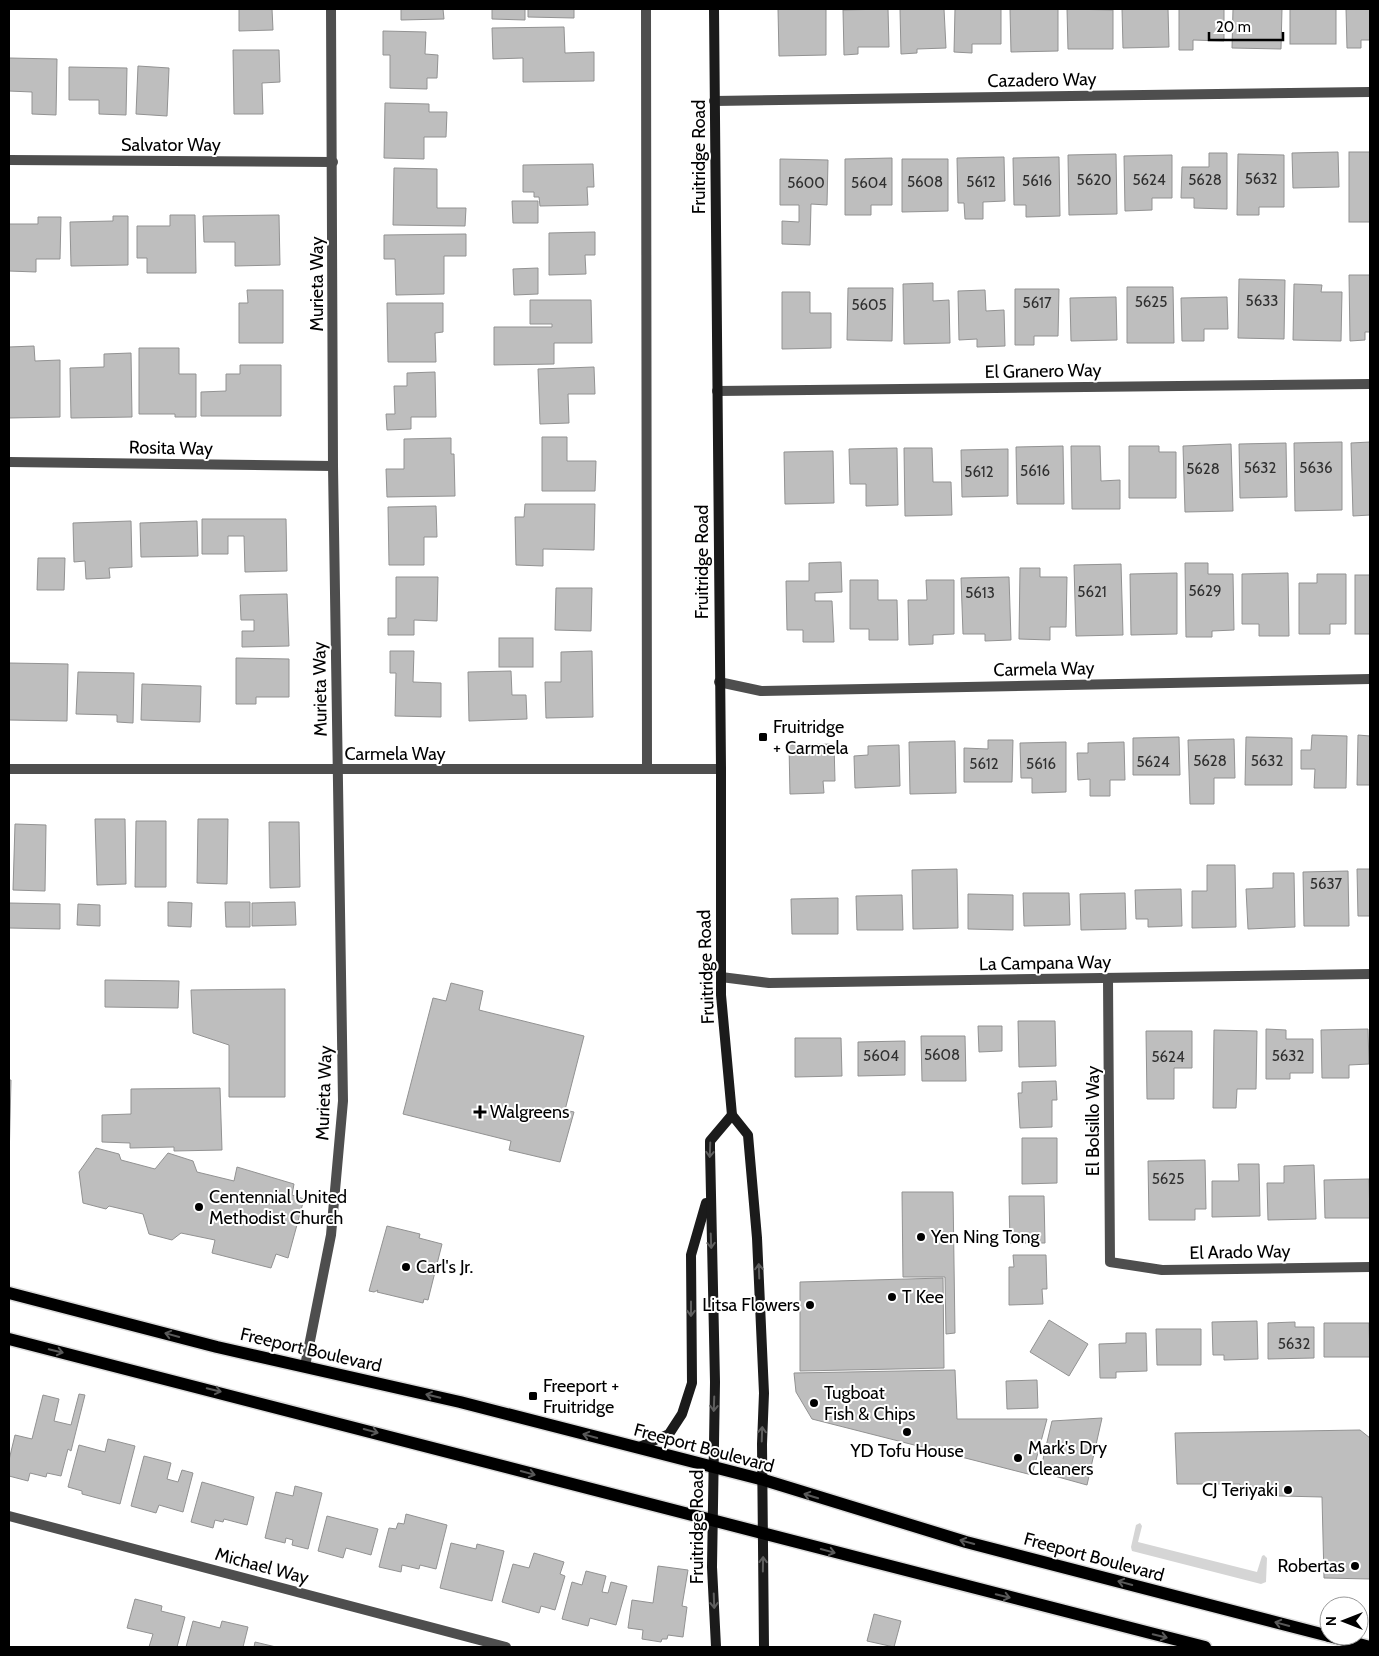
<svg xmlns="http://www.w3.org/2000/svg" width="1379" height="1656" font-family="Cabin,sans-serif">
  <rect width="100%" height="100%" fill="#fff"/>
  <path fill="#d5d5d5" d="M1140,1523L1142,1526L1138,1542L1257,1572L1262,1556L1264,1555L1267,1558L1266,1582L1261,1584L1132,1551L1131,1547L1136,1525Z"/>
  <g fill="#bebebe" stroke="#929292">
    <path d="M239,9H272L273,30L239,31Z"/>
    <path d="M401,9H443L444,19L401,20Z"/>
    <path d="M492,9H525V20L492,19Z"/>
    <path d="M528,9H574V18L528,17Z"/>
    <path d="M778,9H826V55L779,56Z"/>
    <path d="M888,9L889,47H858V54L844,55L843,10Z"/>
    <path d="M900,9H944L946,48L917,49V53L901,54Z"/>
    <path d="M955,9H1001V44H972V53L954,52Z"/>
    <path d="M1010,9H1058V51L1011,52Z"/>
    <path d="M1067,9L1113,10V49H1068Z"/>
    <path d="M1122,9H1168L1169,47L1123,48Z"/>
    <path d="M1179,9H1224V41L1193,40V50H1179Z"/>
    <path d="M1233,9H1282L1281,49L1232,48Z"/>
    <rect x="1290" y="9" width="46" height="35"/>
    <path d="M1346,9H1370V40H1361V48H1347Z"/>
    <path d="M564,27L565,53L594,52V81L523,82V58L493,59L492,28Z"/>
    <path d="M383,31L426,32L425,54L438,55L437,78H427V89L390,88V55H383Z"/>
    <path d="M233,50H279L280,82L262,83L263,114H234Z"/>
    <path d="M9,58L57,59L56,115L32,114V92L9,91Z"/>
    <path d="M138,66L169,68L167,116L136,114Z"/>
    <path d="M69,67L127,68L126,115L99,114V100H69Z"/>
    <path d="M385,103L429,104V112H447L446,137H424V159L384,158Z"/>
    <path d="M1338,152L1339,187L1293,188L1292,153Z"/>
    <rect x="1349" y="152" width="21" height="70"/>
    <path d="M1209,153H1227V209L1194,208V198H1181L1182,167H1209Z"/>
    <path d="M1116,154L1117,214L1069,215L1068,155Z"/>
    <path d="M1238,154L1284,155V207H1259V215H1237Z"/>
    <path d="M1172,155V198H1152V210L1125,211L1124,156Z"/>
    <path d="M1004,157L1005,201L983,202V219H965L964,203H958L957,158Z"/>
    <path d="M1059,157L1060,216L1026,217V205H1014L1013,158Z"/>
    <path d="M892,158V205H871V215H845V159Z"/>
    <path d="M780,159L828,160L827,205L811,204L810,245L782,244V221L799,222V205H780Z"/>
    <path d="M902,159H948V211L902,212Z"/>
    <path d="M593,164L594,187H587L588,205L540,206L539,197H534V192H523V165Z"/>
    <path d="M394,168L437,169V208H466L465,226L393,225Z"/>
    <path d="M512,201H538V223H513Z"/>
    <path d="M170,215H195L196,273H147V258H137V226H170Z"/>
    <path d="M279,215L280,265L235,266V242H204L203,216Z"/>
    <path d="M113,216H128V265L71,266L70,222L113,221Z"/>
    <path d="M38,217H61L60,259H36V272L9,271V224H38Z"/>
    <path d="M595,232V255H585L586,274L549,275V233Z"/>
    <path d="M466,234V256H444V294L396,295L395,259H384V235Z"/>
    <path d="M538,268V294L514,295L513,269Z"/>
    <path d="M1349,275H1370V332H1365V340L1350,341Z"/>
    <path d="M1239,279L1285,280L1284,339L1238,338Z"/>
    <path d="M933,283V301L949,300L950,343L904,344L903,284Z"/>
    <path d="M1294,284L1322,285L1321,292H1342L1341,341L1293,340Z"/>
    <path d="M1127,287H1173L1174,343H1127Z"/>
    <path d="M848,288H893L892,341L847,340Z"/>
    <path d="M1015,289H1059L1058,336H1034V345H1015Z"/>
    <path d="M247,290H283V343H239V303H248Z"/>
    <path d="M985,290L986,311L1004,310L1005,346L977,347V339L959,340L958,291Z"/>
    <path d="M782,292H810V313H831V348L782,349Z"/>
    <path d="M1116,297L1117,340L1071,341L1070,298Z"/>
    <path d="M1227,297L1228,329H1204V341H1182L1181,298Z"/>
    <path d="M530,300H591L592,343H554V364L494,365V327H552V324H530Z"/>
    <path d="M387,303H443V332L435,333L436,362H388Z"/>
    <path d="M34,346L35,361L60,360V417L9,418V347Z"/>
    <path d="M139,348H179V374H196V417H175V414H139Z"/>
    <path d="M131,353L132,417L71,418L70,368L104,367V354Z"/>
    <path d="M240,365H281V416H201V392L226,391V374H240Z"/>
    <path d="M594,367L595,394H568L569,423L540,424L538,369Z"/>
    <path d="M435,372L436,417H411V429L387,430L386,414H395L394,386H407V373Z"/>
    <path d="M542,437H567V461H596L595,491H542Z"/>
    <path d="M451,438V454H454L455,496L387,497L386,469H404V439Z"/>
    <path d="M1342,442V510L1295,511L1294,443Z"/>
    <path d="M1370,442V515L1353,516L1351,443Z"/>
    <path d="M1286,443L1287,497L1240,498L1239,444Z"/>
    <path d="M1231,444L1233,511L1185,512L1183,446Z"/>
    <path d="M1063,446L1064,504H1017L1016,447Z"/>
    <path d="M1071,446H1100L1101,481L1120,480V509H1072Z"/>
    <path d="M1129,446H1159V452H1176V498H1129Z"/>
    <path d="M897,448L898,505L866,506V484H850L849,449Z"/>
    <path d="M904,448H932L933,482H951L952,515L905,516Z"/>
    <path d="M1008,449V496L962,497L961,450Z"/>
    <path d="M833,451L834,503L785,504L784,452Z"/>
    <path d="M525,504H595L594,550L543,549V566L516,565L515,517H524Z"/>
    <path d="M436,506L437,537H424V565H389L388,507Z"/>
    <path d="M202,519H286L287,571L245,572L244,536H228V554H202Z"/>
    <path d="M131,521L132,567L109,568L110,578L86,579L85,561L74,562L73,523Z"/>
    <path d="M197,521L198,556L141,557L140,523Z"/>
    <path d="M38,558H65L64,590H37Z"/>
    <path d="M841,562L842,592L815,593V601H832L834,642H803V630H787L786,581H809V563Z"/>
    <path d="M1185,563H1208V574H1233L1234,630L1212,631V637H1186Z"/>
    <path d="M1121,564L1123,635L1076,636L1074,565Z"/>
    <path d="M1020,568H1040V577H1067L1066,627H1050V640L1019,639Z"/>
    <path d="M1177,573V634L1131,635L1130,574Z"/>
    <path d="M1288,573L1289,636H1259V624H1242V574Z"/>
    <path d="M1317,574H1346V624H1330V634H1299V583H1317Z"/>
    <rect x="1355" y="575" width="15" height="59"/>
    <path d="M396,577H438L437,621L414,620V635H388V618H396Z"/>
    <path d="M1009,577L1011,640L985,641V634H963L961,578Z"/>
    <path d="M850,580H878V600H897L898,640H869V629H850Z"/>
    <path d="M926,580H954V634L933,635V644L909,645L908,600H927Z"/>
    <path d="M556,588H592L591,631L555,630Z"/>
    <path d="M287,594L289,646L242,647V631H254V620H241L240,595Z"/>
    <rect x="499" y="638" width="34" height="29"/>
    <path d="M390,651H414L413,682L441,683V717L395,716L396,673H390Z"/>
    <path d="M592,651L593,717L546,718L545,682H561V652Z"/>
    <path d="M236,658L289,659V697H256V704H236Z"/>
    <path d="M9,663L68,664L67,721L9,720Z"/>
    <path d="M511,671L512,695H526L527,719L469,721L468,672Z"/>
    <path d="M78,672L134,673L133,723L117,722V715L76,714Z"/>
    <path d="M142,684L201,686L200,722L141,720Z"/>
    <path d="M1312,735L1347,736L1346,788H1314L1315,769H1301V750H1311Z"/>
    <path d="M1358,735L1370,736V785H1357Z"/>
    <path d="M1179,737L1180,775H1133V738Z"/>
    <path d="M1246,737L1292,738V785H1245Z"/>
    <path d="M1234,739L1235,778H1214V804H1190L1188,740Z"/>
    <path d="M988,740H1013L1012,782H964V748L988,749Z"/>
    <path d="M955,741L956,793L910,794L909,742Z"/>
    <path d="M1066,742V792L1032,793V778H1021L1020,743Z"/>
    <path d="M1124,742L1125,780H1110V796H1090V779L1078,780L1077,753H1088V743Z"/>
    <path d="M834,744L835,781H823L824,793L790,794L789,745Z"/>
    <path d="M899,745L900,786L855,788L854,756L868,755V746Z"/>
    <path d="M95,819H125L126,884L97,885Z"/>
    <path d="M198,819H228L227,884L197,883Z"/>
    <path d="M136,821H166V887H135Z"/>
    <path d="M269,822H299L300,887L270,888Z"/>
    <path d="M15,824L46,825L45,891L13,890Z"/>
    <path d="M1207,865H1235L1236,927L1192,928V891H1207Z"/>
    <path d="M957,869L958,928L913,929L912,870Z"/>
    <path d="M1357,869H1370V916H1358Z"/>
    <path d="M1348,871L1349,926H1304L1303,872Z"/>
    <path d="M1273,873H1294L1295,927L1248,929L1246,889L1273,888Z"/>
    <path d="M1181,889L1182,926L1148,927V919H1136L1135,890Z"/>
    <path d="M1023,893H1069L1070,925L1024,926Z"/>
    <path d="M1125,893L1126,929L1081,930L1080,894Z"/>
    <path d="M968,894L1013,895V930L968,929Z"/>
    <path d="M902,895L903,930H857L856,896Z"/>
    <path d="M838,898V934H792L791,899Z"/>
    <path d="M168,902L192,903L191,927L168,926Z"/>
    <path d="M225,902H250V927H226Z"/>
    <path d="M295,902L296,925L252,926V903Z"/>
    <path d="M9,903L60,904V929L9,928Z"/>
    <path d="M78,904L100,905V926L77,925Z"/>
    <path d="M105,980L179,981L178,1008L105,1007Z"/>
    <path d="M451,983L483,991L479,1010L584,1036L565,1110L574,1112L560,1162L509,1150L511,1141L403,1114L433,998L446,1001Z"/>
    <path d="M285,989V1097H229V1045L193,1033L191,990Z"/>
    <path d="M1018,1021H1055L1056,1066L1019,1067Z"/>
    <path d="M978,1026H1002V1051L979,1052Z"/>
    <path d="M1266,1029L1286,1030V1039H1313V1073H1290V1079H1266Z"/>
    <path d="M1368,1029L1369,1064L1349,1065V1078H1322L1321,1030Z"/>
    <path d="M1214,1030L1257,1031L1256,1089H1237L1236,1108H1213Z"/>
    <path d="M1146,1031H1192V1068H1174V1099H1147Z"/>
    <path d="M921,1036H965L966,1081H922Z"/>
    <path d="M795,1038H841L842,1076L795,1077Z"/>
    <path d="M905,1041V1075L858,1076V1042Z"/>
    <path d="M9,1080H11L9,1162Z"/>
    <path d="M1056,1081L1057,1100H1052V1127L1020,1128L1018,1093H1022V1082Z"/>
    <path d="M220,1088L222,1150L174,1151V1147L130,1148V1143L102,1142V1115L131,1114V1089Z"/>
    <path d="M1022,1138H1057V1183L1022,1184Z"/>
    <path d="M96,1148L119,1154L121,1160L155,1169L168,1153L193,1161L197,1172L234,1181L237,1167L294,1184L292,1195L304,1199L288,1258L276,1254L271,1268L212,1253L215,1240L181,1233L172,1240L149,1234L143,1214L109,1206L106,1209L83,1203L79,1172Z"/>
    <path d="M1205,1160L1206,1209H1195V1220H1149L1148,1161Z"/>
    <path d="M1238,1164H1259L1260,1216L1212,1217V1181H1239Z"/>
    <path d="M1314,1165L1316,1219L1268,1220L1267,1183H1284V1166Z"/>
    <path d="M1369,1179L1370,1218H1325L1324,1180Z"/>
    <path d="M902,1192H953L955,1333L946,1334L945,1277H903Z"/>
    <path d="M1009,1196H1044L1045,1243H1010Z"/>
    <path d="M387,1226L420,1234L419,1238L442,1244L428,1300L424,1299L423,1303L377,1292L378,1290L374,1292L369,1291Z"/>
    <path d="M1013,1255H1046L1047,1289H1042L1043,1304L1009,1305V1267H1014Z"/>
    <path d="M943,1278L944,1368L800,1371V1282Z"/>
    <path d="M1049,1320L1088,1344L1069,1376L1030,1352Z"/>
    <path d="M1257,1321L1258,1359L1224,1360V1355H1213L1212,1322Z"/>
    <path d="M1295,1322V1327H1314V1358L1268,1359V1323Z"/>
    <path d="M1324,1323H1369L1370,1357H1324Z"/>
    <path d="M1156,1329H1201V1365H1157Z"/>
    <path d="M1126,1333H1146L1147,1371L1116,1372V1378H1100L1099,1344L1126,1343Z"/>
    <path d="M955,1370L957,1419H1047L1032,1475L812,1419L796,1392L794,1373Z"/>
    <path d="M1037,1380L1038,1408L1007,1409L1006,1381Z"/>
    <path d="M79,1394L85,1395L71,1451L68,1449L61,1476L47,1473L46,1477L30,1473L28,1481L9,1476V1460L15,1435L32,1439L43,1395L59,1399L54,1421L71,1425Z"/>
    <path d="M1102,1418L1087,1485L1040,1472L1052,1421Z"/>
    <path d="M1360,1430L1370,1438V1579L1324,1578L1322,1497L1240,1495V1484H1177L1175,1433Z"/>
    <path d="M108,1439L135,1446L120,1504L82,1494V1491L68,1487L79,1445L105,1452Z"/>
    <path d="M144,1456L171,1463L167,1479L178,1482L182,1470L193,1473L183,1512L159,1505L156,1513L131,1506Z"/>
    <path d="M202,1482L254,1497L247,1525L224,1519L223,1522L215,1520L213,1528L191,1522Z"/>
    <path d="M295,1486L322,1493L308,1549L292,1545L293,1540L286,1538L285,1543L265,1538L276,1492L293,1496Z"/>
    <path d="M406,1514L447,1525L436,1569L420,1565L419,1569L402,1565L401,1572L379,1567L389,1528L396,1529L398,1523L404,1524Z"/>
    <path d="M327,1516L378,1529L371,1555L346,1548L343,1558L318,1551Z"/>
    <path d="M451,1543L476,1549L477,1544L504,1551L492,1601L440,1588Z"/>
    <path d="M534,1553L564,1562L560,1574L565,1576L555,1610L541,1606L539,1613L502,1602L513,1564L529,1568Z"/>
    <path d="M658,1566L688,1570L682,1606L687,1607L683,1637L668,1635L667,1639H662L661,1642L642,1639L643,1630L628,1628L632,1600L653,1603Z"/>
    <path d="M586,1571L606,1576L602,1592L608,1593L611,1582L627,1586L616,1625L590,1618L588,1626L562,1619L572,1582L582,1585Z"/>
    <path d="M135,1599L162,1606L161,1611L185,1617L177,1647H149L153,1634L127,1628Z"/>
    <path d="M874,1614L901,1621L894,1647L867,1641Z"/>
    <path d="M193,1621L220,1628L222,1621L248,1627L243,1647H186Z"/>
    <path d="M255,1642L276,1647H254Z"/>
  </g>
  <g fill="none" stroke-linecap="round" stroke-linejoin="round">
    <g stroke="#dbdbdb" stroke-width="15">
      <g id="primary">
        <path d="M9,1293L217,1347L460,1402L764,1480L966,1542L1329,1636"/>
        <path d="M9,1339C408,1439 806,1545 1205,1647"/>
        <path d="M1329,1636L1370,1647"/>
      </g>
    </g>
    <g stroke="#4e4e4e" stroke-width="10">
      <path d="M646,9L647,769"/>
      <path d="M714,101L1370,92"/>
      <path d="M9,160L333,162"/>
      <path d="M717,391L1370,384"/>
      <path d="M9,462L333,466"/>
      <path d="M719,682L761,691L1370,679"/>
      <path d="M9,769H721"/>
      <path d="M721,977L769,983L1370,974"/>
      <path d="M1108,979L1110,1262L1162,1270L1370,1267"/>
      <path d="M305,1366L331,1235L343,1101L333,466L331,9"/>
      <path d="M9,1516L506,1647"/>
    </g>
    <g stroke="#1b1b1b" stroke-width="10">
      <path d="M714,9L721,769V995L732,1115L748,1135L757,1238L764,1393L762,1444L764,1647"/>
      <path d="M637,1448L669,1434L682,1414L692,1383L691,1255L706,1203"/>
      <path d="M716,1647L712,1567L715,1382L710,1148V1141L732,1115"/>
    </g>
    <use href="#primary" stroke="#000" stroke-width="12"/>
  </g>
  <defs><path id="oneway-shaft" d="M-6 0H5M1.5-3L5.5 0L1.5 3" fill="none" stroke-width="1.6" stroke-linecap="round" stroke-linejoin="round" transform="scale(1.25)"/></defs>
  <g stroke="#5f5f5f">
    <use href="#oneway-shaft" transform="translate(710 1150) rotate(92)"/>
    <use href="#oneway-shaft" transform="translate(711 1241) rotate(88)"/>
    <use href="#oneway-shaft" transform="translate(759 1271) rotate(-92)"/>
    <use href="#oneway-shaft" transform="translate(691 1309) rotate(90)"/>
    <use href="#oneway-shaft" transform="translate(714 1404) rotate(92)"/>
    <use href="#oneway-shaft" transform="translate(762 1434) rotate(-88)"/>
    <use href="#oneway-shaft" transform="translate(763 1564) rotate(-89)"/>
    <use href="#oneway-shaft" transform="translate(714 1601) rotate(88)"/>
  </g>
  <g stroke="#595959">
    <use href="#oneway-shaft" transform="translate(172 1335) rotate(-165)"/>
    <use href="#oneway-shaft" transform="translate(56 1351) rotate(14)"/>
    <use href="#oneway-shaft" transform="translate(214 1390) rotate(14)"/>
    <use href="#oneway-shaft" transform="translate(433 1396) rotate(-167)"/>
    <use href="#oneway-shaft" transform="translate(371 1431) rotate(15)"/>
    <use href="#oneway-shaft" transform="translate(590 1436) rotate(-165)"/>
    <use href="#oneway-shaft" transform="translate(528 1473) rotate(15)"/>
    <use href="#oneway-shaft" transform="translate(811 1496) rotate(-163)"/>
    <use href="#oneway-shaft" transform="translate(967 1542) rotate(-165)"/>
    <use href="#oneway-shaft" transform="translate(828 1551) rotate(15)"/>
    <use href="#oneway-shaft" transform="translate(1125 1583) rotate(-165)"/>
    <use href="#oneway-shaft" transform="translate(1003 1596) rotate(14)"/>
    <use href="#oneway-shaft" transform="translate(1282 1624) rotate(-165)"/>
    <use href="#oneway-shaft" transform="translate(1160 1636) rotate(14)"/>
  </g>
  <g fill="#000" stroke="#fff" stroke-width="2">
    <rect x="758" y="732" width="10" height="10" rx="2.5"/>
    <path d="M477.5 1104.5h5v5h5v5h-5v5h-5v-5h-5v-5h5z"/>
    <circle cx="199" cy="1207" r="5"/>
    <circle cx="921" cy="1237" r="5"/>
    <circle cx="406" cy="1267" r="5"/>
    <circle cx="892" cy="1297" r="5"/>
    <circle cx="810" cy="1305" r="5"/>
    <rect x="528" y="1391" width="10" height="10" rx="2.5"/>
    <circle cx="814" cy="1403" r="5"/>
    <circle cx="907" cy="1432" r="5"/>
    <circle cx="1018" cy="1458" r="5"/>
    <circle cx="1288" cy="1490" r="5"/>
    <circle cx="1355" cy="1566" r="5"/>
  </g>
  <g text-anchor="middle" stroke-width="4" stroke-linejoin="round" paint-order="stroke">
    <g font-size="15" fill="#303030">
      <text x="1261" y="184">5632</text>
      <text x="1094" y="185">5620</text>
      <text x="1149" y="185">5624</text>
      <text x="1205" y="185">5628</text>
      <text x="1037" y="186">5616</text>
      <text x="925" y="187">5608</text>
      <text x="981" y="187">5612</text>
      <text x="806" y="188">5600</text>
      <text x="869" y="188">5604</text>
      <text x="1262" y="306">5633</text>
      <text x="1151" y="307">5625</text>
      <text x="1037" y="308">5617</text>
      <text x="869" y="310">5605</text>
      <text x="1260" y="473">5632</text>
      <text x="1316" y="473">5636</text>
      <text x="1203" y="474">5628</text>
      <text x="1035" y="476">5616</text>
      <text x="979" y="477">5612</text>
      <text x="1205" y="596">5629</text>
      <text x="1092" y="597">5621</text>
      <text x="980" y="598">5613</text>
      <text x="1210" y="766">5628</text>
      <text x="1267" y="766">5632</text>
      <text x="1153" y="767">5624</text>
      <text x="984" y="769">5612</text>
      <text x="1041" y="769">5616</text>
      <text x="1326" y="889">5637</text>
      <text x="942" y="1060">5608</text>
      <text x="881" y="1061">5604</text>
      <text x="1288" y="1061">5632</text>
      <text x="1168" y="1062">5624</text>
      <text x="1168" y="1184">5625</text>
      <text x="1294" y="1349">5632</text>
    </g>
    <g font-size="18" fill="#000" stroke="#fff">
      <text transform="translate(1042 80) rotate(-1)" y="6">Cazadero Way</text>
      <text x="171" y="151">Salvator Way</text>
      <text transform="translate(699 157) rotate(-90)" y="6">Fruitridge Road</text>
      <text transform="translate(317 284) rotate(-90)" y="6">Murieta Way</text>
      <text transform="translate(1043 371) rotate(-1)" y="6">El Granero Way</text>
      <text transform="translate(171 448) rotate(1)" y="6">Rosita Way</text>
      <text transform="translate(702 562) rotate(-90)" y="6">Fruitridge Road</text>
      <text transform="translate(1044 669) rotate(-1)" y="6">Carmela Way</text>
      <text transform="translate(320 689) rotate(-91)" y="6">Murieta Way</text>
      <text x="395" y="760">Carmela Way</text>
      <text transform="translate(1045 963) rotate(-1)" y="6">La Campana Way</text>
      <text transform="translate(706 967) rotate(-92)" y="6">Fruitridge Road</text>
      <text transform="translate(324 1093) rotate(-88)" y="6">Murieta Way</text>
      <text transform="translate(1093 1121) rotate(-90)" y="6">El Bolsillo Way</text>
      <text transform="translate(1240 1252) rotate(-1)" y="6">El Arado Way</text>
      <text transform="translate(311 1350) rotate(13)" y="6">Freeport Boulevard</text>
      <text transform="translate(704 1448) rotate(15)" y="6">Freeport Boulevard</text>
      <text transform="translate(697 1527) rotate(-90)" y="6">Fruitridge Road</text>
      <text transform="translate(1094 1557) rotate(15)" y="6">Freeport Boulevard</text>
      <text transform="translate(262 1566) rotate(15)" y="6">Michael Way</text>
    </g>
    <g font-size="18" fill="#000" stroke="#fff" text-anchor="start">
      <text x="773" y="733">Fruitridge<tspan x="773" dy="21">+ Carmela</tspan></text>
      <text x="490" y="1118">Walgreens</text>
      <text x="209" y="1203">Centennial United<tspan x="209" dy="21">Methodist Church</tspan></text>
      <text x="931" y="1243">Yen Ning Tong</text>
      <text x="416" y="1273">Carl's Jr.</text>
      <text x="902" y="1303">T Kee</text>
      <text x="800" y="1311" text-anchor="end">Litsa Flowers</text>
      <text x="543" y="1392">Freeport +<tspan x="543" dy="21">Fruitridge</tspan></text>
      <text x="824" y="1399">Tugboat<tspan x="824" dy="21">Fish &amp; Chips</tspan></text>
      <text x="1028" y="1454">Mark's Dry<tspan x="1028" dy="21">Cleaners</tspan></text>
      <text x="907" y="1457" text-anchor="middle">YD Tofu House</text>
      <text x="1278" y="1496" text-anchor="end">CJ Teriyaki</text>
      <text x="1345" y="1572" text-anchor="end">Robertas</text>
    </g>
  </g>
  <rect width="1379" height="1656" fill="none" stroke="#000000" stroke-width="20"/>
  <g transform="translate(1344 1621) rotate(270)"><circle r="24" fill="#ffffff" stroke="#999999"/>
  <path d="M0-4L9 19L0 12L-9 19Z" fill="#000000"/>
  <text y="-8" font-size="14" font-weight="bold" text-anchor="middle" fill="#000000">N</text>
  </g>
  <path d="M1209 32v8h74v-8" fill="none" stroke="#000000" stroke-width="2.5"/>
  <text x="1216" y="32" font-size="15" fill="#000000" stroke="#ffffff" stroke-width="4" paint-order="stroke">20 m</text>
</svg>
